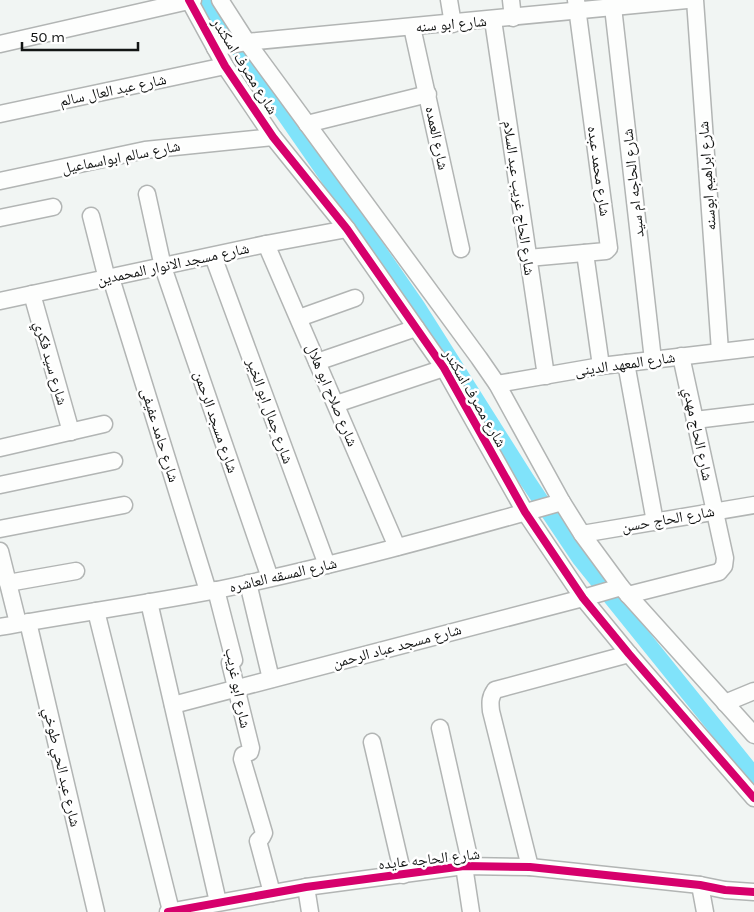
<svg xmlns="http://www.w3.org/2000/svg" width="754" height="912" font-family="Karla,'Noto Naskh Arabic',sans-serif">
  <rect width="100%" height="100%" fill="#f1f5f3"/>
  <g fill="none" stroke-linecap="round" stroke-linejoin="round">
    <path stroke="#80e3fa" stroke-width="16" d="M205,0L417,306L527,480L580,559L754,775"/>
    <g stroke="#b2b5b4" stroke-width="19">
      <g id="street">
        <path d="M189,0L225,66L273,137L347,229L444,368L525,512L583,598L629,654L754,798"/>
        <path d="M220,0L247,42L479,358L497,384L562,502L582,534L621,587L754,735"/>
        <path d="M449,0L453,24"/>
        <path d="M511,0L513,18"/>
        <path d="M695,0L720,351"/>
        <path d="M613,7L653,360"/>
        <path d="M493,20L546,376"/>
        <path d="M412,27L461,249"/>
        <path d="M0,44L193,0"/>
        <path d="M215,48L247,42L687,0"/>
        <path d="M0,114L225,66"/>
        <path d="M307,124L428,94"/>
        <path d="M0,181L145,150L273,137"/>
        <path d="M147,194L163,267L270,578"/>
        <path d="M91,216L107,279"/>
        <path d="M0,218L53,207"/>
        <path d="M266,244L397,547"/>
        <path d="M585,253L601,366"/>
        <path d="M213,256L327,565"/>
        <path d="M528,258L606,251L609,248L576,0"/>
        <path d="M111,278L208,591"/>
        <path d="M32,294L71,432"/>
        <path d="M0,301L266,244L347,229"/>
        <path d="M299,318L355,298"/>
        <path d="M317,362L416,328"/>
        <path d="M626,363L655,522"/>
        <path d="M497,384L601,366L754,348"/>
        <path d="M336,404L444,368"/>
        <path d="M695,420L754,413"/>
        <path d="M0,448L104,424"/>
        <path d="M0,485L114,461"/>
        <path d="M0,529L124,505"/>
        <path d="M582,534L754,505"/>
        <path d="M0,551L18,623"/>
        <path d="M8,583L76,571"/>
        <path d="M248,583L271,679"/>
        <path d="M216,590L234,660L230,663L251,748L250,752L243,755L242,759L264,833L262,837L258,841L272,893"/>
        <path d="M628,595L719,572L724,566L725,558L681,356"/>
        <path d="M149,602L218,902"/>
        <path d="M96,611L171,911"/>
        <path d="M28,622L96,912"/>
        <path d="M0,627C72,614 145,604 217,590C333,566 448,534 562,502"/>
        <path d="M725,703L754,691"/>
        <path d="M173,705L583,598L621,587"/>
        <path d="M440,728L471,866"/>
        <path d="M372,742L403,875"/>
        <path d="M464,866L471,912"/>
        <path d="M530,867L491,711C490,702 490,697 495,690L629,654"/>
        <path d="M700,885L705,912"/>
        <path d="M306,887L310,912"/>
        <path d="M168,912L306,887L464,866L530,867L700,885L725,890L754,892"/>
      </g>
    </g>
    <use href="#street" stroke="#fdfefd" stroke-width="16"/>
    <g stroke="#fff" stroke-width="11">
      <g id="cycleway">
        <path d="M189,0L225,66L273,137L347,229L444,368L525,512L583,598L629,654L754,798"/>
        <path d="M168,912L306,887L464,866L530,867L700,885L725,890L754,892"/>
      </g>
    </g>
    <use href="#cycleway" stroke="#d6006c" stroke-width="8"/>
  </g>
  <g text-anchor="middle" stroke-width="5" stroke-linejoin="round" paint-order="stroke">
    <g font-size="15" fill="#131514" stroke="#fff">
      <text transform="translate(451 24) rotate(-5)" y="5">شارع ابو سنه</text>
      <text transform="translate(245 66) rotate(58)" y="5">شارع مصرف اسكندر</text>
      <text transform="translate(113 90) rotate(-12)" y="5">شارع عبد العال سالم</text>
      <text transform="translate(437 138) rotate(78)" y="5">شارع العمده</text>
      <text transform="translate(121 157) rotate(-11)" y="5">شارع سالم ابواسماعيل</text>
      <text transform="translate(599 171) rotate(82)" y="5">شارع محمد عبده</text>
      <text transform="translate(707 176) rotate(-94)" y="5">شارع ابراهيم ابوسنه</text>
      <text transform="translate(633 183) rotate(-96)" y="5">شارع الحاجه ام سيد</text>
      <text transform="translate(519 198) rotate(82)" y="5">شارع الحاج غريب عبد السلام</text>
      <text transform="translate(173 264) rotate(-12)" y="5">شارع مسجد الانوار المحمدين</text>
      <text transform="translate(51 363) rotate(74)" y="5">شارع سيد فكري</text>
      <text transform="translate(625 364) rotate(-8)" y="5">شارع المعهد الدينى</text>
      <text transform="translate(332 395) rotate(67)" y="5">شارع صلاح ابو هلال</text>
      <text transform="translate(475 398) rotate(60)" y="5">شارع مصرف اسكندر</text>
      <text transform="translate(270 411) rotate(70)" y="5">شارع جمال ابو الخير</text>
      <text transform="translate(216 422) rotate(71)" y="5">شارع مسجد الرحمن</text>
      <text transform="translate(698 434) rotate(78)" y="5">شارع الحاج مهدي</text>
      <text transform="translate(160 435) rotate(73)" y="5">شارع حامد عفيفى</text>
      <text transform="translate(668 519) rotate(-10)" y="5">شارع الحاج حسن</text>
      <text transform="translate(283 575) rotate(-13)" y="5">شارع المسقه العاشره</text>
      <text transform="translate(397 646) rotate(-15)" y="5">شارع مسجد عباد الرحمن</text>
      <text transform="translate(238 688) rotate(79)" y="5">شارع ابو غريب</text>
      <text transform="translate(62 767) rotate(77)" y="5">شارع عبد الحي طوخي</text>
      <text transform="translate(429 859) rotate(-6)" y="5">شارع الحاجه عايده</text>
    </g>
  </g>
  <path d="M22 42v8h116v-8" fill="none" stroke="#131514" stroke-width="2.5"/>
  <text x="30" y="42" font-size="15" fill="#131514" stroke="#ffffff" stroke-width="4" paint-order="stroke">50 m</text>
</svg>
